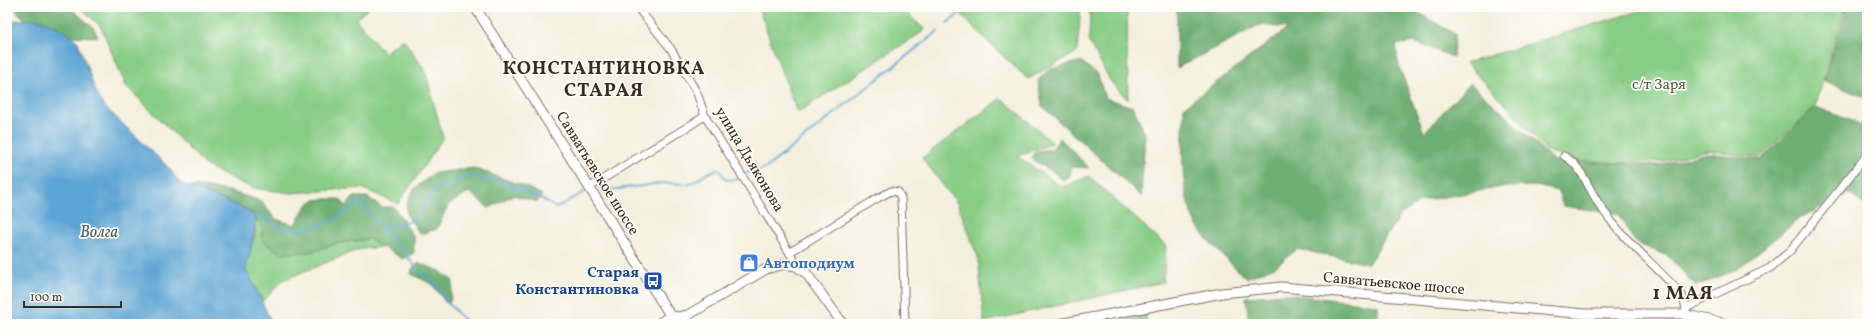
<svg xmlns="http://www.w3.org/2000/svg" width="1874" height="331" font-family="Vollkorn,serif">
  <rect width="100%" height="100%" fill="#fdfcf7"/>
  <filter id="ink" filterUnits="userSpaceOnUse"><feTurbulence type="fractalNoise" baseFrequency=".025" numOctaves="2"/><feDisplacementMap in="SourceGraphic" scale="8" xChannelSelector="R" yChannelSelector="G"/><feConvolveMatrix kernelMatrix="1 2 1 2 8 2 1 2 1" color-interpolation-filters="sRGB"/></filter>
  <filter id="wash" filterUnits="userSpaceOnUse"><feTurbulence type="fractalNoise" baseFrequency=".012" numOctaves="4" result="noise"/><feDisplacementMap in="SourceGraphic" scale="16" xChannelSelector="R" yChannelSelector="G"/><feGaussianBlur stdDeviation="0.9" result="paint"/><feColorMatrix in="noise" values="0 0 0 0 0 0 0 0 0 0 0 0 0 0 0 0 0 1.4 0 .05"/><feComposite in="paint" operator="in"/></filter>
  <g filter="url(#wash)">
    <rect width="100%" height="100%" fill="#f4efdd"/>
    <g fill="#88cd86" stroke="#627c52">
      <path d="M80,7H370L356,19L384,53L403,39L425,70L443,138L398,204L362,188L291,193L252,188L206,166L126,86L101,27Z"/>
      <path d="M758,7H900L925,30L797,113Z"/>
      <path d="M954,7H1081L1077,52L1028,79L986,40Z"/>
      <path d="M1090,7H1127L1128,100L1111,82L1089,42Z"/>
      <path d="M1652,7H1845L1815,107L1759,158L1708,150L1664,161L1624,163L1567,160L1545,149L1506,105L1466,63Z"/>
      <path d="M1001,98L1053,143L1017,156L1062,187L1089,176L1166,246L1163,282L984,322L978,257L957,203L922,158Z"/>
      <path d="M256,220L262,226L311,252L334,244L369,239L384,247L360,249L283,280L263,301L246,271L250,248L255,235Z"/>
    </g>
    <g fill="#6eb073" stroke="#546d48">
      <path d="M12,7H69L93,27L98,37L72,36L44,21L25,20Z"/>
      <path d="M1177,7H1418L1416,11L1455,34L1453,57L1414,42L1396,45L1398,63L1424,133L1470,83L1555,161L1658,165L1708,153L1760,160L1816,107L1867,127V207L1849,193L1800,218L1736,270L1696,286L1668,256L1636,243L1618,214L1563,206L1558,191L1536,186L1503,187L1421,201L1400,215L1368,264L1297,249L1275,267L1246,278C1230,262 1200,237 1192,216C1179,181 1183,143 1184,107L1288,28L1259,25L1177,68Z"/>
      <path d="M1847,7H1867V98L1824,81Z"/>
      <path d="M1081,61L1098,75L1105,98L1133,107L1145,134L1141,196L1042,106L1038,80L1048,70Z"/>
      <path d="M1060,138L1089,168L1071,167L1070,176L1064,181L1059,178L1057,174L1033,160L1032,156L1036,151L1052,149Z"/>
      <path d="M474,168L524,186L542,195L537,202L513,195L489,208L469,192L448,205L437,229L420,234L407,215L406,204L414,189L434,173Z"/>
      <path d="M195,186L229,191L261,201L275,219L295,225C310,197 309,199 340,199L346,206L354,197H367L382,207H394L414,237V253L403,259L369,239L334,244L311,252L281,254L262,241V226L256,220V216L241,206L191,187Z"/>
      <path d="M419,263L440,271L453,281L450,302L446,303L432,284L411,274L412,269Z"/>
      <path d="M1286,294L1378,305V324H1249L1246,297Z"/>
      <path d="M1146,314V324H1094Z"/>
      <path d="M1636,322L1677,323L1683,324H1633Z"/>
    </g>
    <path fill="#5da5d4" stroke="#4c6879" d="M35,19C50,22 67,31 78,42L97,95L105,107L168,167L180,183L241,207L256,216C255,235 250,252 246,271L253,282L272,324H7V21Z"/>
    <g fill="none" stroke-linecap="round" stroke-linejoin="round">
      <g stroke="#5da5d4" stroke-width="2">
        <path d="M947,23L968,7"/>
        <path d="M746,173L766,168L938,31"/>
        <path d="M603,191L663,183L690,184L708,173L719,169L726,180L739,179"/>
        <path d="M254,217L262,215C268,218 273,224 280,227C308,237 338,218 360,202L412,262L416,269L433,281L448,303L468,324"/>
        <path d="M383,229L416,220L435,189L469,176L502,182L542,199L556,208L586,191"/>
      </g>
    </g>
  </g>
  <g filter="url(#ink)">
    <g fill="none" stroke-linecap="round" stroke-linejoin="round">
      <g stroke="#7c6f61" stroke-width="9">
        <g id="minor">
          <path d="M637,7L671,49L697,93L705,116L799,268"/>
          <path d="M1564,156C1579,164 1585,180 1593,194C1614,233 1653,262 1682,295L1686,308"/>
          <path d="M590,187L705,116"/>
          <path d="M790,252L878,198L891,191L898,192L901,198L905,324"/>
          <path d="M1685,314L1686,308L1770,268L1789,252L1867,155"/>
          <path d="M656,324L670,315L675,324"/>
        </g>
      </g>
      <g stroke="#7c6f61" stroke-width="11">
        <g id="major">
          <path d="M475,7L670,315L678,317L688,315L766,269L784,264L796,266L806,273L843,324"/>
          <path d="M1059,324L1222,293L1281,287L1586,314H1682L1727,324"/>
        </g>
      </g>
      <use href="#minor" stroke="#fff" stroke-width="7"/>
      <use href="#major" stroke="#fff" stroke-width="9"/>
    </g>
  </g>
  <defs>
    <g id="shop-square" transform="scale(1)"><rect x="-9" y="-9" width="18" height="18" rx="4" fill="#3f7fe0" stroke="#fdfcf7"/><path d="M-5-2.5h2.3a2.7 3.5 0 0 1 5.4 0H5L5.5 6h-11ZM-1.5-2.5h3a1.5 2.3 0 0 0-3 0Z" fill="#fff"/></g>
    <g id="bus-square" transform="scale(1)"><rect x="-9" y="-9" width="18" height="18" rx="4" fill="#1a4fb4" stroke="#fdfcf7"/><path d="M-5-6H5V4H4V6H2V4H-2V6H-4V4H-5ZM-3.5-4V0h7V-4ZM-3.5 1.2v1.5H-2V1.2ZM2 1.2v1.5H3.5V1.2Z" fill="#fff"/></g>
  </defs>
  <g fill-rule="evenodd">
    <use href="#shop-square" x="749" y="263"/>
    <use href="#bus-square" x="653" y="281"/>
  </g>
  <g text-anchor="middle" stroke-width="3.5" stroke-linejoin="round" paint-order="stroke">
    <g font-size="15" fill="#525b3d" stroke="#fdfcf7">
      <text x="1659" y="89">с/т Заря</text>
    </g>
    <g font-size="15" fill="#3b2a1e" stroke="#fdfcf7">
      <text transform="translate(750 159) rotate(59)" y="5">улица Дьяконова</text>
      <text transform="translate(598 173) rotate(58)" y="5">Савватьевское шоссе</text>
      <text transform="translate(1394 283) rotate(5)" y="5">Савватьевское шоссе</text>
    </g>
    <g font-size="15" font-weight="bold" fill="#366cbe" stroke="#fdfcf7" text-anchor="start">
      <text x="763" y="268">Автоподиум</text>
    </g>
    <g font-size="15" font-weight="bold" fill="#164399" stroke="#fdfcf7" text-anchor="end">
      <text x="639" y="277">Старая<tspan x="639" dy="17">Константиновка</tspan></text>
    </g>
    <g font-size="16" font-style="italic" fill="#495b67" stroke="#fdfcf7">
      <text x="99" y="237">Волга</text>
    </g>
    <g font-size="19" font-weight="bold" letter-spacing="1" fill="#3b2a1e" stroke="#fdfcf7">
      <text x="604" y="74">КОНСТАНТИНОВКА<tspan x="604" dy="22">СТАРАЯ</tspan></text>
      <text x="1683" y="299">1 МАЯ</text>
    </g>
  </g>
  <rect width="1874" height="331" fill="none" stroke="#fdfcf7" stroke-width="24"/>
  <path d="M24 301v6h97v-6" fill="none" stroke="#3b2a1e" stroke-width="2"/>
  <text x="30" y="301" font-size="12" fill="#3b2a1e" stroke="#fdfcf7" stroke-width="3" paint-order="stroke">100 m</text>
</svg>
